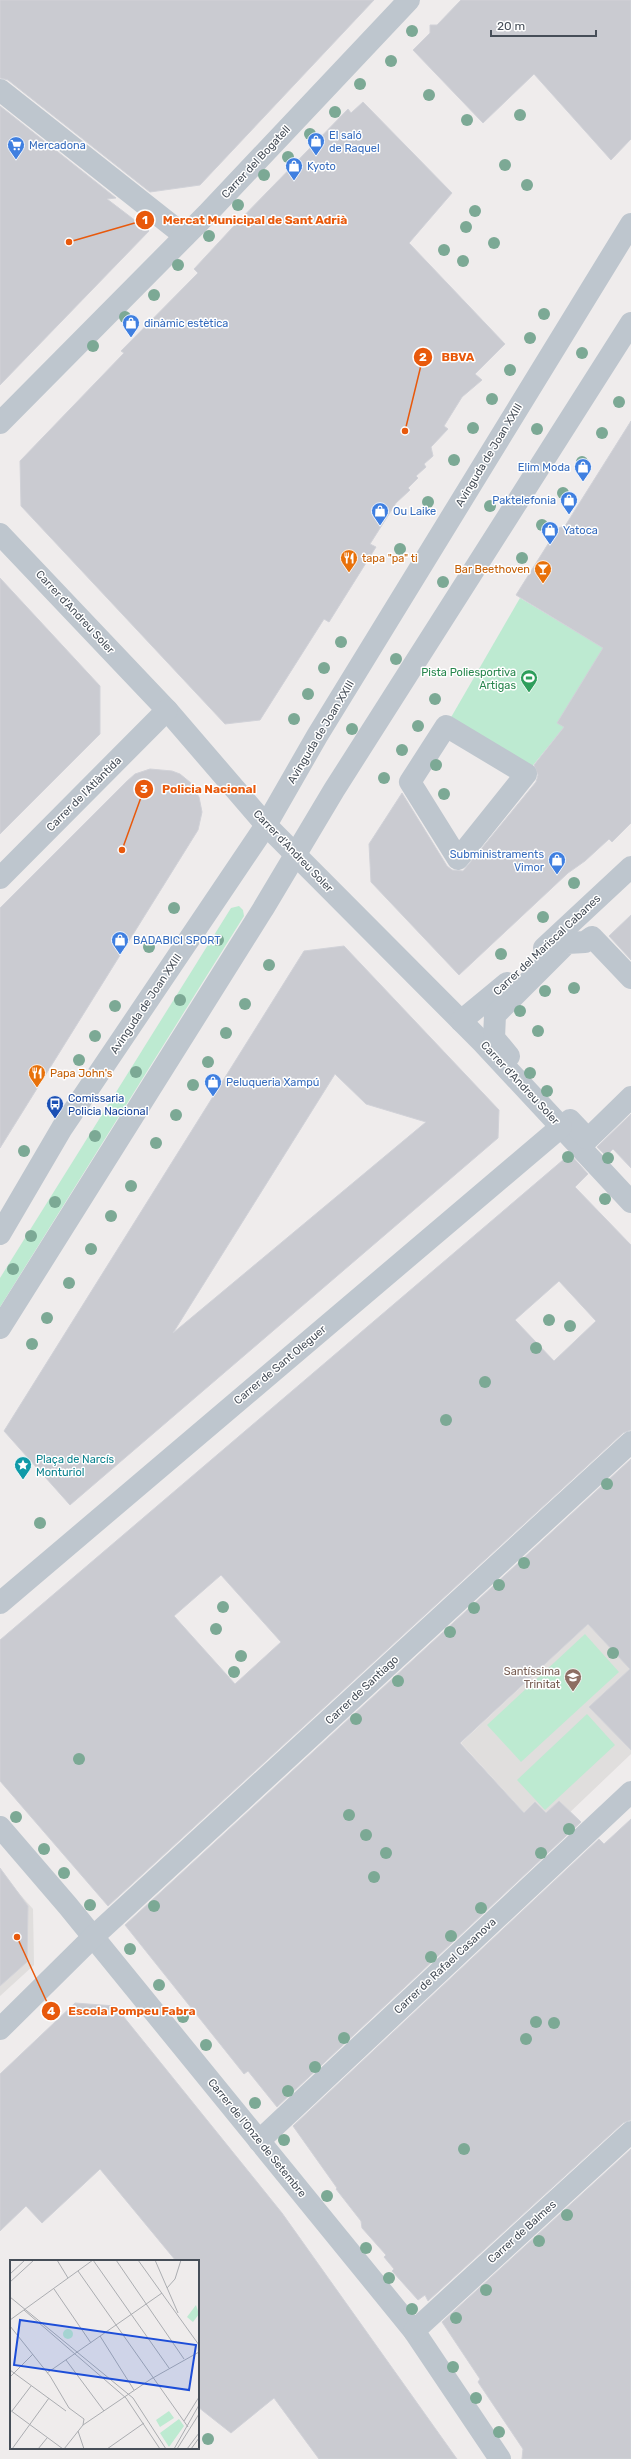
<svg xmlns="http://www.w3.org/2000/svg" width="631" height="2459" font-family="Rubik,sans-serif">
<rect width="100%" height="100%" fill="#efecec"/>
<g fill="#e0dedd">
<path d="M 588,1624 L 604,1641 L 620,1626 L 631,1638 L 631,1754 L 545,1836 L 461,1743 Z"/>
<path d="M 0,1872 L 33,1909 L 34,1965 L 0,1996 Z"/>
</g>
<g fill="#bdead1">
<path d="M 520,598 L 620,658 L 526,774 L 446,726 Z"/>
<path d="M 239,906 L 243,910 L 244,916 L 0,1307 L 0,1278 L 231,908 Z"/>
<path d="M 585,1634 L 619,1672 L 521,1762 L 487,1725 Z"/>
<path d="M 587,1714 L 615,1745 L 545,1810 L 517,1780 Z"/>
</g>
<g fill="#cacbd1" stroke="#d1d2d8" fill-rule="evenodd">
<path d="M 0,0 L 374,0 L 200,185 L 150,192 L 8,80 L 0,78 Z"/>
<path d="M 461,0 L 631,0 L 631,139 L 611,160 L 534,74 L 483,123 L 413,50 L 430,33 L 430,25 L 437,25 Z"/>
<path d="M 363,102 L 452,193 L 409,243 L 505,344 L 475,374 L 482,380 L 462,397 L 444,426 L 448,429 L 431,447 L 433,456 L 424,464 L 426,467 L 416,476 L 418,478 L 408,488 L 410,490 L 396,503 L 370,544 L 376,547 L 329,622 L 324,619 L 260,720 L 225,724 L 21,506 L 20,461 L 124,353 L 121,351 L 198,273 L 194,269 L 232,228 L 348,109 L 351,113 Z"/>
<path d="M 0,106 L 116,198 L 107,199 L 149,231 L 0,385 Z"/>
<path d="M 631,421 L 631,823 L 612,842 L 609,839 L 585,861 L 568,873 L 459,975 L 371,882 L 369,844 L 402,793 L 447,866 L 452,870 L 463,871 L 536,782 L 538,775 L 534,765 L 564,727 L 557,723 L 603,648 L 516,595 L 558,528 L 565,526 Z"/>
<path d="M 0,578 L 100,686 L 100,734 L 0,834 Z"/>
<path d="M 150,769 L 172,771 L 180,774 L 191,783 L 199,797 L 202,812 L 198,830 L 0,1148 L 0,908 L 126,782 L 135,774 Z"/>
<path d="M 631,915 L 631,960 L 609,936 Z"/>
<path d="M 344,946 L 499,1110 L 498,1138 L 70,1505 L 4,1431 L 304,951 ZM 335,1074 L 366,1104 L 426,1122 L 173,1333 Z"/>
<path d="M 631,1114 L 631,1168 L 613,1149 L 606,1156 L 597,1147 Z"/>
<path d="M 570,1154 L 588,1174 L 575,1187 L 631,1245 L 631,1430 L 623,1433 L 108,1906 L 0,1781 L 0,1640 ZM 559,1281 L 596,1321 L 554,1361 L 515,1320 ZM 221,1575 L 281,1642 L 235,1684 L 174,1616 Z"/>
<path d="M 631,1459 L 631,1750 L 589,1707 L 630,1669 L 588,1624 L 460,1743 L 524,1813 L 535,1802 L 546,1813 L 559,1801 L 581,1822 L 277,2107 L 248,2071 L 244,2074 L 125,1925 Z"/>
<path d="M 631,1819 L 631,2120 L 623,2123 L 428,2301 L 425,2295 L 418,2300 L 392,2271 L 394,2269 L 384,2257 L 386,2255 L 362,2228 L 361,2221 L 336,2189 L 337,2188 L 293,2126 L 599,1839 L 604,1844 Z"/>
<path d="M 0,1868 L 28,1906 L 27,1962 L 0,1986 Z"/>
<path d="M 75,2003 L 115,2006 L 282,2213 L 457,2459 L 319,2459 L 274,2398 L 231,2433 L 198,2407 L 198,2261 L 176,2261 L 100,2169 L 42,2223 L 26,2206 L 0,2231 L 0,2074 Z"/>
<path d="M 631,2149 L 631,2459 L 522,2459 L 523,2449 L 478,2382 L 480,2379 L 442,2322 Z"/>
</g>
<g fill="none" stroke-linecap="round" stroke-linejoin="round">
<g stroke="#bec6ce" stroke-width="22">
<path d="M 0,90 L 185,236"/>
<path d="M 0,423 L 207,214 L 409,0"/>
<path d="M 0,534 L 167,710 L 266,825 L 482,1042 L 631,1202"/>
<path d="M 446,726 L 526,774 L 458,859 L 410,782 Z"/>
<path d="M 0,878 L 167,710"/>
<path d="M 544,948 L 631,867"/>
<path d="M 461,1021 L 507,983"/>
<path d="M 509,1056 L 494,1038 L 495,1015 L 567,943 L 585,942 L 592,937 L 631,978"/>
<path d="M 570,1120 L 588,1139 L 631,1097"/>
<path d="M 0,1234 L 62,1128 L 266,825 L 317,736 L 631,224"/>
<path d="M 0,1328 L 263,909 L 334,790 L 631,323"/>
<path d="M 0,1603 L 561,1127"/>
<path d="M 0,1827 L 68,1906 L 414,2331 L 500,2459"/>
<path d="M 0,2029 L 93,1937 L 631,1442"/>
<path d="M 259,2141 L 631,1792"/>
<path d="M 414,2331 L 631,2132"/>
</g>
</g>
<g fill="#7ca995">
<circle cx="412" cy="31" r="6"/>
<circle cx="391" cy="61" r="6"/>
<circle cx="360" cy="84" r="6"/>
<circle cx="429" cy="95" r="6"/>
<circle cx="335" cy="112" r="6"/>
<circle cx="520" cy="115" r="6"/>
<circle cx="467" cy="120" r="6"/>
<circle cx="310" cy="134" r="6"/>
<circle cx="288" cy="157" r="6"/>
<circle cx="505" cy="165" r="6"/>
<circle cx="264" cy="175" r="6"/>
<circle cx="527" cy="185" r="6"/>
<circle cx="238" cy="205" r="6"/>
<circle cx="475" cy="211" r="6"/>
<circle cx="466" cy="227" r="6"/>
<circle cx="209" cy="236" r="6"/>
<circle cx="494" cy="243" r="6"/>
<circle cx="444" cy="250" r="6"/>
<circle cx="463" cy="261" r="6"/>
<circle cx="178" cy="265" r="6"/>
<circle cx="154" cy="295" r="6"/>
<circle cx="544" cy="314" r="6"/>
<circle cx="125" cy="317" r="6"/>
<circle cx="530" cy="338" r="6"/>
<circle cx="93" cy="346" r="6"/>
<circle cx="582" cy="353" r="6"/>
<circle cx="510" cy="370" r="6"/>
<circle cx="492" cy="399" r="6"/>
<circle cx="619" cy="402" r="6"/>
<circle cx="473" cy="428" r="6"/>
<circle cx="537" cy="429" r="6"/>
<circle cx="602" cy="433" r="6"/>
<circle cx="454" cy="460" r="6"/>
<circle cx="582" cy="462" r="6"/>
<circle cx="563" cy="493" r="6"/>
<circle cx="428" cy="502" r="6"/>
<circle cx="490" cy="506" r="6"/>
<circle cx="542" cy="525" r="6"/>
<circle cx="400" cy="549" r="6"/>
<circle cx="522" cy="558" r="6"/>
<circle cx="443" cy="582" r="6"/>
<circle cx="341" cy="642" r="6"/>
<circle cx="396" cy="659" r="6"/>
<circle cx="324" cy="668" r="6"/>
<circle cx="308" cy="694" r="6"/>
<circle cx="435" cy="699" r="6"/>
<circle cx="294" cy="719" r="6"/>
<circle cx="418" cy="726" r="6"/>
<circle cx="352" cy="729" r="6"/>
<circle cx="402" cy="750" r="6"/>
<circle cx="436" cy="765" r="6"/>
<circle cx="384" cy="778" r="6"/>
<circle cx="444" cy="794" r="6"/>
<circle cx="574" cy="883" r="6"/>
<circle cx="174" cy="908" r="6"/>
<circle cx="543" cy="917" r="6"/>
<circle cx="218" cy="940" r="6"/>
<circle cx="149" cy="947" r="6"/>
<circle cx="501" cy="954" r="6"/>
<circle cx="269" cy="965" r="6"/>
<circle cx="574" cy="988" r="6"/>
<circle cx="545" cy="991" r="6"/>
<circle cx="180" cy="1000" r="6"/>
<circle cx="245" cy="1004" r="6"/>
<circle cx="115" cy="1006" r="6"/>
<circle cx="520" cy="1011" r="6"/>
<circle cx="538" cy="1031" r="6"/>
<circle cx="226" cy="1033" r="6"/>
<circle cx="95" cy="1036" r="6"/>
<circle cx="79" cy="1060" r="6"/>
<circle cx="208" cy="1062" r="6"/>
<circle cx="136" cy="1072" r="6"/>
<circle cx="530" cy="1073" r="6"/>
<circle cx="193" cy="1085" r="6"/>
<circle cx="547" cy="1091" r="6"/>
<circle cx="176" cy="1115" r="6"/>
<circle cx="95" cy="1136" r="6"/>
<circle cx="156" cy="1143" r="6"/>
<circle cx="24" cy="1151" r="6"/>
<circle cx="568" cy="1157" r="6"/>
<circle cx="608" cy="1158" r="6"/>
<circle cx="131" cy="1186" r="6"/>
<circle cx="605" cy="1199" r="6"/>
<circle cx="55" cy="1202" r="6"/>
<circle cx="111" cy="1216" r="6"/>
<circle cx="31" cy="1236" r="6"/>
<circle cx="91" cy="1249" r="6"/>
<circle cx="13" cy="1269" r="6"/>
<circle cx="69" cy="1283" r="6"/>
<circle cx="47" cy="1318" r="6"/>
<circle cx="549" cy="1320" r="6"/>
<circle cx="570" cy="1326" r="6"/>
<circle cx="32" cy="1344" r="6"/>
<circle cx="536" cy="1348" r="6"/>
<circle cx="485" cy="1382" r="6"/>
<circle cx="446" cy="1420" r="6"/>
<circle cx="607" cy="1484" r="6"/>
<circle cx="40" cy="1523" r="6"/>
<circle cx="524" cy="1563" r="6"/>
<circle cx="499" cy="1585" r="6"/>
<circle cx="223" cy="1607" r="6"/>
<circle cx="474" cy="1608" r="6"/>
<circle cx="216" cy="1629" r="6"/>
<circle cx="450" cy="1632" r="6"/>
<circle cx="613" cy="1653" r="6"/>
<circle cx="241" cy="1656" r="6"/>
<circle cx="234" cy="1672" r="6"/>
<circle cx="398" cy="1681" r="6"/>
<circle cx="356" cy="1719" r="6"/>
<circle cx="79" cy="1759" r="6"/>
<circle cx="349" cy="1815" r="6"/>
<circle cx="16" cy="1817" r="6"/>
<circle cx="569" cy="1829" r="6"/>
<circle cx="366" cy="1835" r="6"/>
<circle cx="44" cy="1849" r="6"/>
<circle cx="386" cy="1853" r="6"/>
<circle cx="541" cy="1853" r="6"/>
<circle cx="64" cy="1873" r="6"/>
<circle cx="374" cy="1877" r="6"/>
<circle cx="90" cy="1905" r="6"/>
<circle cx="154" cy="1906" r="6"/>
<circle cx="481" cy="1908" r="6"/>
<circle cx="451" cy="1936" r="6"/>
<circle cx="130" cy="1949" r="6"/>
<circle cx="431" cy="1957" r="6"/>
<circle cx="159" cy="1985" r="6"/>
<circle cx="183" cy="2017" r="6"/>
<circle cx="536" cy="2022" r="6"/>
<circle cx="554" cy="2023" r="6"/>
<circle cx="344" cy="2038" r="6"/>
<circle cx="526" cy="2039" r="6"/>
<circle cx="206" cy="2045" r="6"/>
<circle cx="315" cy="2067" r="6"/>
<circle cx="288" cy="2091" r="6"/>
<circle cx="255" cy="2103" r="6"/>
<circle cx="284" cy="2140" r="6"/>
<circle cx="464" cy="2149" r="6"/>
<circle cx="327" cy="2196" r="6"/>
<circle cx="567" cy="2215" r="6"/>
<circle cx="539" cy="2241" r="6"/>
<circle cx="366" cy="2248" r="6"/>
<circle cx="389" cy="2278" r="6"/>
<circle cx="486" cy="2290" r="6"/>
<circle cx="412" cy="2309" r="6"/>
<circle cx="456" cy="2318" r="6"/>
<circle cx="453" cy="2367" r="6"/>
<circle cx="476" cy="2398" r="6"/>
<circle cx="499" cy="2432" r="6"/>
<circle cx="208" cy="2439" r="6"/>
</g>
<defs>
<g id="shop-pin" transform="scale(0.9)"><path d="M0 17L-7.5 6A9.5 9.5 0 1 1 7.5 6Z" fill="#3f7fe0" stroke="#fff"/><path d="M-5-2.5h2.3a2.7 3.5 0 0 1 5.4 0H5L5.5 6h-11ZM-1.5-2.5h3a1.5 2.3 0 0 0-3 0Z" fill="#fff"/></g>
<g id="supermarket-pin" transform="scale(0.9)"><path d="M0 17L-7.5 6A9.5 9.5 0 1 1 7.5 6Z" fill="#3f7fe0" stroke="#fff"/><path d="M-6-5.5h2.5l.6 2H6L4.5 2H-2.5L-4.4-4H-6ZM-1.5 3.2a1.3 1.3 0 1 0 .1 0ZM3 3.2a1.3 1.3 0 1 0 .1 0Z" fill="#fff"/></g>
<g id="restaurant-pin" transform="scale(0.9)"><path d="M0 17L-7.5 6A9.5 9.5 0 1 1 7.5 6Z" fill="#e8710a" stroke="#fff"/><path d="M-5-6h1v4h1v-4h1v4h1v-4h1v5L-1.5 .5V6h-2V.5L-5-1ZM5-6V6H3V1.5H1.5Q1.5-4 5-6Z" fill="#fff"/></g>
<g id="bar-pin" transform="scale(0.9)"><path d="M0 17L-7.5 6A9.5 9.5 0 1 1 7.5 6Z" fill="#e8710a" stroke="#fff"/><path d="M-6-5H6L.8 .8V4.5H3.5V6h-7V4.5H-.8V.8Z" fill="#fff"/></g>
<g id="stadium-pin" transform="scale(0.9)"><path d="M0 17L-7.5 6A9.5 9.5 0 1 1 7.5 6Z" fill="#2e9e5b" stroke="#fff"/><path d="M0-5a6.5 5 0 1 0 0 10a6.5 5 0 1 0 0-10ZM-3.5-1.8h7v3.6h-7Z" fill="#fff"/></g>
<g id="bus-pin" transform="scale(0.9)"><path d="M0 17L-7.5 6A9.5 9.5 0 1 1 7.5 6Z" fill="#1a4fb4" stroke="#fff"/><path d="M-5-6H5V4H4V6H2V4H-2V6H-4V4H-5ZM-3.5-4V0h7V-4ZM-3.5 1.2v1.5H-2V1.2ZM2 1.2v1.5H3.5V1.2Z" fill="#fff"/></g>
<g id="sight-pin" transform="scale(0.9)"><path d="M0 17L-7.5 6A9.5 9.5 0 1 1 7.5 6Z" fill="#0f9aa8" stroke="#fff"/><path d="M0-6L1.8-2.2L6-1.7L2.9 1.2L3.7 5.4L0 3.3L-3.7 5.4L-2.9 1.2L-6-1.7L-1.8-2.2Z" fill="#fff"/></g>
<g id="school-pin" transform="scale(0.9)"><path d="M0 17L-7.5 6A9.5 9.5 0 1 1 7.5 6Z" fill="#8d6e63" stroke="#fff"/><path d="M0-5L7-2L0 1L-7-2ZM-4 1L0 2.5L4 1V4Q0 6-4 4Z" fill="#fff"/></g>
</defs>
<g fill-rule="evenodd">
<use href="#shop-pin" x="316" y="141"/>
<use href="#supermarket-pin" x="16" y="145"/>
<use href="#shop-pin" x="294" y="166"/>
<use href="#shop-pin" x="131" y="323"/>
<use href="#shop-pin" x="583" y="467"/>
<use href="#shop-pin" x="569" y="500"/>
<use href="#shop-pin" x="380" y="511"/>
<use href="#shop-pin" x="550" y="530"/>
<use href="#restaurant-pin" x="349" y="558"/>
<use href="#bar-pin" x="543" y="569"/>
<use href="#stadium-pin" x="529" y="678"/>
<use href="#shop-pin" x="557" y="860"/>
<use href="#shop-pin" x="120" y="940"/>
<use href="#restaurant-pin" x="37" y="1073"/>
<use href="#shop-pin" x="213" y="1082"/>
<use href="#bus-pin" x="55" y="1104"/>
<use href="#sight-pin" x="23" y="1465"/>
<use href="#school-pin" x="573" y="1677"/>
</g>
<g text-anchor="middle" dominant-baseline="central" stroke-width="3" stroke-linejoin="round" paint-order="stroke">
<g font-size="11" fill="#366cbe" stroke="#fff" text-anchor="start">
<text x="329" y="135">El saló<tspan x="329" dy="13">de Raquel</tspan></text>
<text x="29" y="145">Mercadona</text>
<text x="307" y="166">Kyoto</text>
<text x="144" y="323">dinàmic estètica</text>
<text x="570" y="467" text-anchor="end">Elim Moda</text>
<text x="556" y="500" text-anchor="end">Paktelefonia</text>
<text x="393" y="511">Ou Laike</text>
<text x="563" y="530">Yatoca</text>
<text x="544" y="854" text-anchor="end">Subministraments<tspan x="544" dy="13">Vimor</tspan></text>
<text x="133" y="940">BADABICI SPORT</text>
<text x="226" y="1082">Peluqueria Xampú</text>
</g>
<g font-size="11" fill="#464e58" stroke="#fff">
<text transform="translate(256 162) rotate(-47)">Carrer del Bogatell</text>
<text transform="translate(489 455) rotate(-59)">Avinguda de Joan XXIII</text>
<text transform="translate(75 612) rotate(47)">Carrer d'Andreu Soler</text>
<text transform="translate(321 732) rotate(-59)">Avinguda de Joan XXIII</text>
<text transform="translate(84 794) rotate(-45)">Carrer de l'Atlàntida</text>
<text transform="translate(293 851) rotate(46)">Carrer d'Andreu Soler</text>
<text transform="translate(547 945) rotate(-43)">Carrer del Mariscal Cabanes</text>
<text transform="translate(146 1004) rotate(-56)">Avinguda de Joan XXIII</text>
<text transform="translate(520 1083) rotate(47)">Carrer d'Andreu Soler</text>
<text transform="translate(280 1365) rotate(-40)">Carrer de Sant Oleguer</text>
<text transform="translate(362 1690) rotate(-43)">Carrer de Santiago</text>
<text transform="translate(445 1966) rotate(-43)">Carrer de Rafael Casanova</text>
<text transform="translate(257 2138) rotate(51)">Carrer de l'Onze de Setembre</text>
<text transform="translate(522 2232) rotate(-42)">Carrer de Balmes</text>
</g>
<g font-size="11" fill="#c56008" stroke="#fff" text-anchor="start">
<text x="362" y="558">tapa "pa" ti</text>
<text x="530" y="569" text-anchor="end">Bar Beethoven</text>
<text x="50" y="1073">Papa John's</text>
</g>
<g font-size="11" fill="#27864d" stroke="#fff" text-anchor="end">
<text x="516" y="672">Pista Poliesportiva<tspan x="516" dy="13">Artigas</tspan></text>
</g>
<g font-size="11" fill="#164399" stroke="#fff" text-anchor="start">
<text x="68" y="1098">Comissaria<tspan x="68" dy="13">Policia Nacional</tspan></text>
</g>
<g font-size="11" fill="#0d838f" stroke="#fff" text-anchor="start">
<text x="36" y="1459">Plaça de Narcís<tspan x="36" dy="13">Monturiol</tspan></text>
</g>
<g font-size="11" fill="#785e54" stroke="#fff" text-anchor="end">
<text x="560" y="1671">Santíssima<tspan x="560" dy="13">Trinitat</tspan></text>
</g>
</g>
<g transform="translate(10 2260)">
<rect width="189" height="189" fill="#efecec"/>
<path d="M 186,45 L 189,54 L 183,62 L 177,57 ZM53 74a5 5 0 1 1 10 0a5 5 0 1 1-10 0ZM 159,151 L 164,158 L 150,167 L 146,160 ZM 169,159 L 174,166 L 159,187 L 150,173 Z" fill="#bdead1"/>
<path fill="none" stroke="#abadb1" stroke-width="1" d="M 47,0 L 58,18M 83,0 L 159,108M 106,0 L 174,99M 128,0 L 189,85M 145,0 L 168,53M 68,11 L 178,167M 0,14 L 15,0M 0,22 L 24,0M 157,28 L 165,19 L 171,0M 44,29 L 81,83M 0,37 L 123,138 L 156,189M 14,50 L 116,138 L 150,189M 0,60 L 83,0M 0,66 L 40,116 L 59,148 L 74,159 L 73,165M 90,76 L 124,130M 56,100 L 94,151M 0,110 L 56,151M 37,113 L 152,33M 0,117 L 23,94M 0,150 L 53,189M 2,151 L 21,126M 174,161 L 189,137M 68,171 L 74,189M 2,189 L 39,138M 28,189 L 37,178M 54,189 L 73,165 L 141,119 L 189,92M 97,189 L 134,163M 164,189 L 189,145M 167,189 L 189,154M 177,189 L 189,173M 181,189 L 189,178"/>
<path fill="#1d4ed8" fill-opacity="0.15" stroke="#1d4ed8" stroke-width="2" d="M 10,60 L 186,85 L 179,130 L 4,105 Z"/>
<rect width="189" height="189" fill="none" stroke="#464e58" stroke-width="2"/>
</g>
<path fill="none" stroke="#e8590c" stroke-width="1.5" d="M69 242L145 220M405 431L423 357M122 850L144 789M17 1937L51 2011"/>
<g fill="#e8590c" stroke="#fff" stroke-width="1.5">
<circle cx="69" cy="242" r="4"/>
<circle cx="405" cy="431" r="4"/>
<circle cx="122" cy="850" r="4"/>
<circle cx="17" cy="1937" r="4"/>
<circle cx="145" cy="220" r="10"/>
<circle cx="423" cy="357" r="10"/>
<circle cx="144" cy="789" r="10"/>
<circle cx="51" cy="2011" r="10"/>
</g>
<g font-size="12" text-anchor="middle" font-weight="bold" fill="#fff">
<text x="145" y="224">1</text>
<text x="423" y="361">2</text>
<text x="144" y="793">3</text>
<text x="51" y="2015">4</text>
</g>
<g font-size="12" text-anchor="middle" font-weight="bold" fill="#e8590c" stroke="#fff" stroke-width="3" stroke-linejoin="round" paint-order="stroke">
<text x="255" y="224">Mercat Municipal de Sant Adrià</text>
<text x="458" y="361">BBVA</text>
<text x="209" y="793">Policia Nacional</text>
<text x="132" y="2015">Escola Pompeu Fabra</text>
</g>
<path d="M491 30v6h105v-6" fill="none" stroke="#464e58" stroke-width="2"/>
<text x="497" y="30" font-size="12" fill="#464e58" stroke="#ffffff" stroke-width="3" paint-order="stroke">20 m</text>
</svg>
